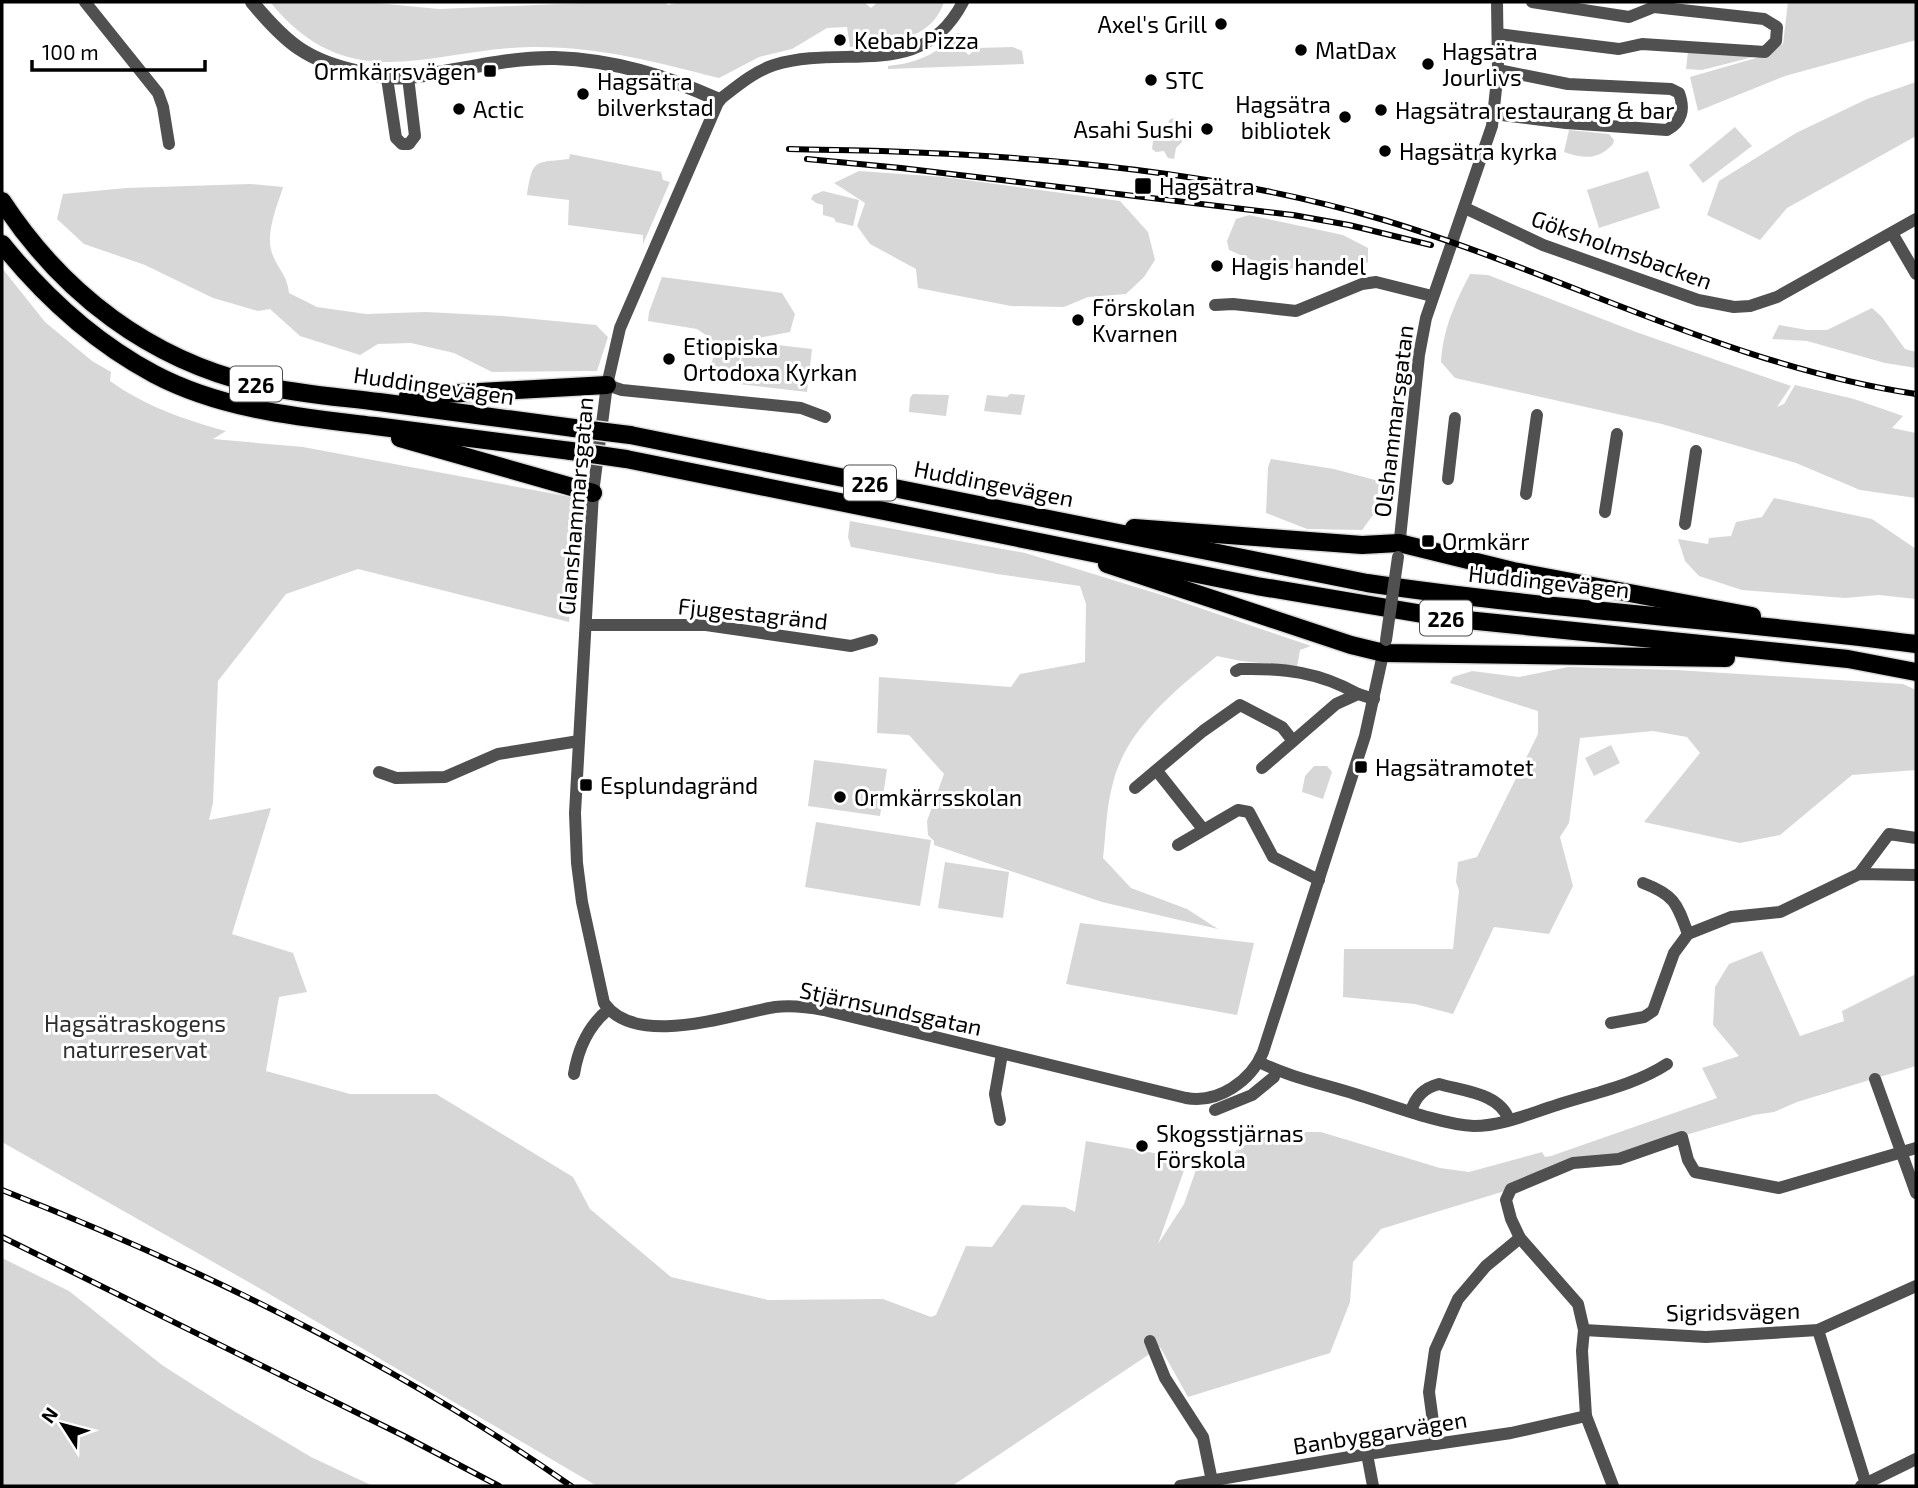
<svg xmlns="http://www.w3.org/2000/svg" width="1918" height="1488" font-family="'Exo 2',sans-serif">
<rect width="100%" height="100%" fill="#fff"/>
<g fill="#d7d7d7">
<path d="M 270,2 L 366,2 L 439,9 L 608,2 L 664,2 L 668,5 L 680,2 L 864,2 L 871,8 L 878,2 L 944,2 C 931,42 885,44 850,47 L 847,27 L 827,28 L 792,49 L 759,57 L 719,78 C 657,62 596,46 531,47 C 429,49 350,100 270,2 Z"/>
<path d="M 1788,2 L 1916,2 L 1916,40 L 1785,76 L 1698,111 L 1690,77 L 1763,56 L 1783,44 Z"/>
<path d="M 957,33 L 963,34 L 956,44 L 969,55 L 976,48 L 1013,47 L 1022,51 L 1024,64 L 888,69 L 888,66 C 918,63 937,54 957,33 Z"/>
<path d="M 1688,51 L 1753,57 L 1702,70 L 1686,69 Z"/>
<path d="M 1916,82 L 1916,136 L 1787,208 L 1760,240 L 1707,215 L 1719,181 L 1796,133 L 1867,99 Z"/>
<path d="M 1173,118 L 1177,121 L 1182,142 L 1176,148 L 1174,159 L 1168,158 L 1164,151 L 1156,152 L 1152,149 L 1154,135 L 1168,125 L 1169,120 Z"/>
<path d="M 1735,127 L 1752,146 L 1703,183 L 1689,165 Z"/>
<path d="M 1569,130 L 1609,134 L 1614,140 L 1613,144 C 1598,160 1584,159 1564,152 Z"/>
<path d="M 570,154 L 661,172 L 663,180 L 670,182 L 643,244 L 643,235 L 568,225 L 569,200 L 527,195 C 533,158 534,163 569,159 Z"/>
<path d="M 859,171 L 944,177 L 1120,201 L 1148,232 L 1155,260 L 1144,277 L 1126,294 L 1088,297 L 1064,307 L 1011,306 L 918,288 L 916,269 L 870,244 L 857,226 L 865,203 L 834,183 Z"/>
<path d="M 1648,171 L 1660,208 L 1599,228 L 1587,190 Z"/>
<path d="M 250,184 L 283,187 C 277,207 263,237 274,258 C 281,273 287,276 289,293 L 317,307 L 366,314 L 426,312 L 503,316 L 596,325 L 608,337 L 597,371 L 492,372 L 454,353 L 411,343 L 378,344 L 360,355 L 300,336 L 270,309 L 258,311 L 213,298 L 145,265 L 84,244 L 57,219 L 63,194 L 126,188 Z"/>
<path d="M 823,191 L 859,200 L 853,226 L 836,222 L 834,218 L 823,215 L 823,205 L 816,203 L 811,199 L 813,195 Z"/>
<path d="M 1249,215 L 1343,235 L 1368,248 L 1368,262 L 1344,272 L 1320,277 L 1298,269 L 1268,267 L 1229,250 L 1227,241 L 1236,219 Z"/>
<path d="M 2,268 L 45,322 L 92,361 L 111,372 L 110,381 C 145,406 185,420 226,431 L 213,439 L 303,447 L 582,499 L 569,622 L 358,569 L 286,594 L 218,681 L 213,803 L 209,820 L 271,808 L 232,934 L 293,953 L 307,992 L 279,997 L 266,1071 L 350,1094 L 436,1094 L 573,1177 L 590,1209 L 671,1277 L 768,1300 L 883,1299 L 931,1317 L 936,1315 L 966,1246 L 992,1247 L 1022,1205 L 1065,1207 L 1075,1212 L 1086,1141 L 1188,1159 L 1158,1244 L 1184,1204 L 1197,1167 L 1223,1166 L 1237,1150 L 1255,1139 L 1282,1132 L 1321,1132 L 1440,1168 L 1469,1172 L 1542,1152 L 1545,1157 L 1551,1156 L 1717,1098 L 1702,1068 L 1739,1056 L 1713,1025 L 1715,987 L 1729,964 L 1762,951 L 1800,1036 L 1844,1021 L 1842,1011 L 1916,974 L 1916,1066 L 1797,1102 L 1774,1112 L 1754,1115 L 1511,1186 L 1508,1190 L 1381,1229 L 1353,1262 L 1350,1302 L 1330,1353 L 1188,1397 L 1160,1347 L 952,1486 L 597,1486 L 259,1288 L 2,1142 Z"/>
<path d="M 1470,274 L 1488,275 L 1636,332 L 1791,386 L 1777,407 L 1784,404 L 1795,385 L 1854,399 L 1903,416 L 1892,428 L 1916,433 L 1916,498 L 1860,490 L 1796,463 L 1662,424 L 1455,378 L 1441,362 C 1443,329 1455,303 1470,274 Z"/>
<path d="M 662,277 L 782,293 L 795,314 L 790,332 L 743,341 L 812,349 L 807,392 L 739,384 L 743,343 L 738,368 L 726,379 L 710,370 L 715,350 L 712,339 L 697,329 L 648,321 L 649,312 Z"/>
<path d="M 1872,308 L 1882,317 L 1905,349 L 1916,352 L 1916,368 L 1885,363 L 1807,341 L 1772,339 L 1779,325 L 1807,330 L 1827,330 Z"/>
<path d="M 913,394 L 949,395 L 946,416 L 909,412 L 910,398 Z"/>
<path d="M 1010,394 L 1025,395 L 1021,415 L 984,411 L 987,395 L 1007,397 Z"/>
<path d="M 1271,459 L 1334,469 L 1379,481 L 1376,511 L 1362,530 L 1307,529 L 1266,513 L 1268,467 Z"/>
<path d="M 1774,498 L 1872,519 L 1916,549 L 1916,599 L 1879,595 L 1845,598 L 1742,590 L 1699,576 L 1685,561 L 1678,539 L 1708,544 L 1709,538 L 1731,536 L 1736,522 L 1762,517 Z"/>
<path d="M 850,521 L 1025,553 L 1165,596 L 1311,646 L 1300,650 L 1297,667 L 1241,661 L 1217,656 C 1176,690 1126,729 1113,783 C 1106,807 1106,834 1103,858 L 1131,888 L 1187,909 L 1218,929 L 1102,902 L 934,845 L 934,841 L 928,835 L 927,821 L 944,774 L 909,735 L 877,733 L 879,677 L 1011,687 L 1020,674 L 1085,662 L 1086,604 L 1080,586 L 997,574 L 851,547 L 848,537 Z"/>
<path d="M 1568,667 L 1676,670 L 1903,684 L 1916,690 L 1916,770 L 1852,775 L 1780,835 L 1740,843 L 1644,822 L 1700,753 L 1687,737 L 1653,731 L 1580,738 L 1569,823 L 1560,837 L 1573,886 L 1549,934 L 1494,927 L 1453,1014 L 1415,1004 L 1343,997 L 1344,949 L 1453,949 L 1459,890 L 1456,882 L 1458,862 L 1477,857 L 1538,734 L 1538,711 L 1450,683 L 1453,677 L 1472,671 L 1519,677 Z"/>
<path d="M 1611,745 L 1620,763 L 1594,776 L 1585,758 Z"/>
<path d="M 814,760 L 887,769 L 880,816 L 808,806 Z"/>
<path d="M 1314,766 L 1327,766 L 1332,772 L 1323,799 L 1302,792 L 1305,776 Z"/>
<path d="M 816,822 L 931,840 L 920,906 L 805,887 Z"/>
<path d="M 945,862 L 1009,872 L 1003,918 L 938,908 Z"/>
<path d="M 1080,923 L 1254,943 L 1237,1015 L 1066,984 Z"/>
<path d="M 2,1258 L 69,1291 L 162,1365 L 229,1408 L 311,1457 L 373,1486 L 2,1486 Z"/>
</g>
<g fill="none" stroke-linecap="round" stroke-linejoin="round">
<g stroke="#dbdbdb" stroke-width="21">
<g id="primary">
<path d="M 2,201 C 63,294 150,360 258,385 C 298,394 339,397 379,402 C 444,411 509,419 574,428"/>
<path d="M 2,244 C 44,296 94,342 154,374 C 222,410 300,417 375,426 C 440,434 505,442 571,451"/>
<path d="M 408,396 L 607,385"/>
<path d="M 630,435 L 1367,583 C 1549,610 1733,620 1916,644"/>
<path d="M 400,438 L 593,493"/>
<path d="M 626,459 L 1257,586 L 1447,618 L 1848,659 L 1916,672"/>
<path d="M 1134,528 L 1362,545 L 1399,543 L 1513,571 L 1752,616"/>
<path d="M 1107,564 L 1351,645 L 1384,653 L 1726,658"/>
</g>
</g>
<g stroke="#505050" stroke-width="12">
<path d="M 85,2 L 158,93 L 163,107 L 169,144"/>
<path d="M 963,2 C 921,83 845,43 774,65 C 753,72 736,87 719,100 L 620,328 L 607,385 L 593,493 L 575,813 L 577,863 L 582,902 L 604,1003 C 636,1049 732,1014 775,1007 C 792,1005 808,1007 824,1010 L 1186,1098 C 1218,1104 1251,1081 1263,1052 L 1365,736 L 1385,645"/>
<path d="M 1498,34 L 1619,49 L 1642,44 L 1765,52 L 1776,41 L 1777,27 L 1764,19 L 1654,7 L 1629,17 L 1532,2"/>
<path d="M 387,78 L 396,138 L 402,144 L 409,144 L 415,136 L 408,77"/>
<path d="M 1494,114 L 1566,123 L 1667,130 C 1682,122 1685,109 1679,93 L 1671,89 L 1568,84 L 1498,70"/>
<path d="M 1465,208 L 1543,245 L 1698,300 L 1734,307 L 1750,306 L 1777,297 L 1916,219"/>
<path d="M 1892,233 L 1916,274"/>
<path d="M 1215,305 L 1233,304 L 1296,311 L 1362,284 L 1376,282 L 1432,296"/>
<path d="M 607,385 L 622,390 L 801,408 L 825,417"/>
<path d="M 1448,479 L 1455,418"/>
<path d="M 1526,494 L 1537,415"/>
<path d="M 1605,512 L 1617,434"/>
<path d="M 1685,524 L 1696,451"/>
<path d="M 1399,548 L 1419,355 L 1426,318 L 1492,126 L 1498,70 L 1497,2"/>
<path d="M 586,625 L 706,625 L 851,646 L 872,640"/>
<path d="M 1236,671 L 1240,669 C 1284,668 1319,672 1358,694"/>
<path d="M 1262,768 L 1336,704 L 1358,694 L 1374,699"/>
<path d="M 1157,771 L 1203,829"/>
<path d="M 379,772 L 396,778 L 445,777 L 498,754 L 579,741"/>
<path d="M 1135,788 L 1203,731 L 1240,705 L 1282,727 L 1293,741"/>
<path d="M 1178,845 L 1238,810 L 1249,812 L 1273,857 L 1319,880"/>
<path d="M 1859,874 L 1889,834 L 1916,838"/>
<path d="M 1643,883 C 1675,895 1677,904 1688,934"/>
<path d="M 1611,1023 L 1644,1017 L 1653,1011 L 1674,953 L 1688,934 L 1731,917 L 1780,912 L 1859,874 L 1916,875"/>
<path d="M 1259,1062 C 1289,1077 1323,1084 1355,1094 C 1388,1104 1442,1125 1474,1126 C 1502,1126 1531,1113 1557,1105 C 1594,1093 1635,1085 1667,1064"/>
<path d="M 574,1074 C 578,1049 589,1025 609,1009"/>
<path d="M 1875,1079 L 1916,1193"/>
<path d="M 1215,1110 L 1252,1095 L 1274,1077"/>
<path d="M 1411,1111 C 1416,1096 1424,1088 1439,1084 C 1463,1091 1500,1093 1509,1120"/>
<path d="M 1000,1120 L 995,1094 L 1002,1054"/>
<path d="M 1584,1330 L 1706,1337 L 1818,1330 L 1916,1286"/>
<path d="M 1818,1330 L 1866,1484"/>
<path d="M 1150,1341 L 1165,1378 L 1203,1437 L 1213,1486"/>
<path d="M 1436,1444 L 1429,1392 L 1435,1350 L 1458,1299 L 1486,1266 L 1520,1238"/>
<path d="M 1367,1454 L 1373,1486"/>
<path d="M 1180,1486 L 1367,1454 L 1511,1433 L 1586,1416"/>
<path d="M 1613,1486 L 1586,1416 L 1582,1351 L 1584,1330 L 1578,1304 L 1520,1238 L 1511,1219 L 1506,1200 L 1511,1189 L 1573,1163 L 1619,1159 L 1682,1137 L 1688,1160 L 1695,1172 L 1779,1188 L 1916,1148"/>
<path d="M 1861,1486 L 1916,1459"/>
</g>
<path stroke="#505050" stroke-width="14" d="M 252,2 C 286,43 307,61 360,72 C 376,76 391,79 408,77 C 457,72 505,57 555,58 C 614,60 666,76 719,100"/>
<use href="#primary" stroke="#000" stroke-width="18"/>
<g stroke="#000" stroke-width="6">
<g id="rail">
<path d="M 789,149 C 820,150 851,150 882,151 C 1050,157 1222,172 1384,220 C 1563,274 1730,366 1916,394"/>
<path d="M 807,159 L 901,168 L 1293,215 L 1349,225 L 1431,245"/>
<path d="M 2,1190 C 201,1268 396,1363 571,1486"/>
<path d="M 2,1237 L 404,1436 L 499,1486"/>
</g>
</g>
<use href="#rail" stroke="#fff" stroke-width="3.5" stroke-dasharray="10" stroke-linecap="butt"/>
<g stroke="#dbdbdb" stroke-width="21" stroke-linecap="butt">
<g id="primary-bridge">
<path d="M 574,428 L 630,435"/>
<path d="M 571,451 L 626,459"/>
</g>
</g>
<path stroke="#505050" stroke-width="12" d="M 1386,640 L 1398,557"/>
<use href="#primary-bridge" stroke="#000" stroke-width="18"/>
</g>
<g fill="#000" stroke="#fff" stroke-width="2.5">
<circle cx="1221" cy="24" r="7"/>
<circle cx="840" cy="40" r="7"/>
<circle cx="1301" cy="50" r="7"/>
<circle cx="1428" cy="64" r="7"/>
<rect x="483" y="64" width="14" height="14" rx="3.5"/>
<circle cx="1151" cy="80" r="7"/>
<circle cx="583" cy="94" r="7"/>
<circle cx="459" cy="109" r="7"/>
<circle cx="1381" cy="110" r="7"/>
<circle cx="1345" cy="117" r="7"/>
<circle cx="1207" cy="129" r="7"/>
<circle cx="1385" cy="151" r="7"/>
<rect x="1134" y="177" width="18" height="18" rx="3.5"/>
<circle cx="1217" cy="266" r="7"/>
<circle cx="1078" cy="320" r="7"/>
<circle cx="669" cy="359" r="7"/>
<rect x="1421" y="534" width="14" height="14" rx="3.5"/>
<rect x="1354" y="760" width="14" height="14" rx="3.5"/>
<rect x="579" y="778" width="14" height="14" rx="3.5"/>
<circle cx="840" cy="797" r="7"/>
<circle cx="1142" cy="1146" r="7"/>
</g>
<g text-anchor="middle" dominant-baseline="central" stroke-width="6" stroke-linejoin="round" paint-order="stroke">
<g fill="#fff" stroke="#4c4c4c" stroke-width="2">
<rect x="230" y="366.5" width="52" height="35" rx="5"/>
<rect x="844" y="465.5" width="52" height="35" rx="5"/>
<rect x="1420" y="600.5" width="52" height="35" rx="5"/>
</g>
<g font-size="21" font-weight="bold" fill="#000">
<text x="256" y="384">226</text>
<text x="870" y="483">226</text>
<text x="1446" y="618">226</text>
</g>
<g font-size="23" fill="#000" stroke="#fff" text-anchor="start">
<text x="1207" y="24" text-anchor="end">Axel's Grill</text>
<text x="854" y="40">Kebab Pizza</text>
<text x="1315" y="50">MatDax</text>
<text x="1442" y="51">Hagsätra<tspan x="1442" dy="26">Jourlivs</tspan></text>
<text x="476" y="71" text-anchor="end">Ormkärrsvägen</text>
<text x="1165" y="80">STC</text>
<text x="597" y="81">Hagsätra<tspan x="597" dy="26">bilverkstad</tspan></text>
<text x="1331" y="104" text-anchor="end">Hagsätra<tspan x="1331" dy="26">bibliotek</tspan></text>
<text x="473" y="109">Actic</text>
<text x="1395" y="110">Hagsätra restaurang &amp; bar</text>
<text x="1193" y="129" text-anchor="end">Asahi Sushi</text>
<text x="1399" y="151">Hagsätra kyrka</text>
<text x="1159" y="186">Hagsätra</text>
<text x="1231" y="266">Hagis handel</text>
<text x="1092" y="307">Förskolan<tspan x="1092" dy="26">Kvarnen</tspan></text>
<text x="683" y="346">Etiopiska<tspan x="683" dy="26">Ortodoxa Kyrkan</tspan></text>
<text x="1442" y="541">Ormkärr</text>
<text x="1375" y="767">Hagsätramotet</text>
<text x="600" y="785">Esplundagränd</text>
<text x="854" y="797">Ormkärrsskolan</text>
<text x="1156" y="1133">Skogsstjärnas<tspan x="1156" dy="26">Förskola</tspan></text>
</g>
<g font-size="23" fill="#000" stroke="#fff">
<text transform="translate(1622 249) rotate(20)">Göksholmsbacken</text>
<text transform="translate(434 385) rotate(8)">Huddingevägen</text>
<text transform="translate(1393 421) rotate(-83)">Olshammarsgatan</text>
<text transform="translate(994 483) rotate(11)">Huddingevägen</text>
<text transform="translate(575 506) rotate(-85)">Glanshammarsgatan</text>
<text transform="translate(1549 581) rotate(6)">Huddingevägen</text>
<text transform="translate(753 613) rotate(6)">Fjugestagränd</text>
<text transform="translate(891 1008) rotate(12)">Stjärnsundsgatan</text>
<text transform="translate(1733 1311) rotate(-1)">Sigridsvägen</text>
<text transform="translate(1380 1432) rotate(-9)">Banbyggarvägen</text>
</g>
<g font-size="23" fill="#2e2e2e" stroke="#fff">
<text x="135" y="1023">Hagsätraskogens<tspan x="135" dy="26">naturreservat</tspan></text>
</g>
</g>
<rect width="1918" height="1488" fill="none" stroke="#000000" stroke-width="7"/>
<g transform="translate(63 1425) rotate(306)" stroke="#ffffff" stroke-width="5" paint-order="stroke">
<path d="M0-5L12 26L0 18L-12 26Z" fill="#000000"/>
<text y="-10" font-size="19" font-weight="bold" text-anchor="middle" fill="#000000">N</text>
</g>
<path d="M32 60v10h173v-10" fill="none" stroke="#000000" stroke-width="3.5"/>
<text x="42" y="60" font-size="21" fill="#000000" stroke="#ffffff" stroke-width="5" paint-order="stroke">100 m</text>
</svg>
